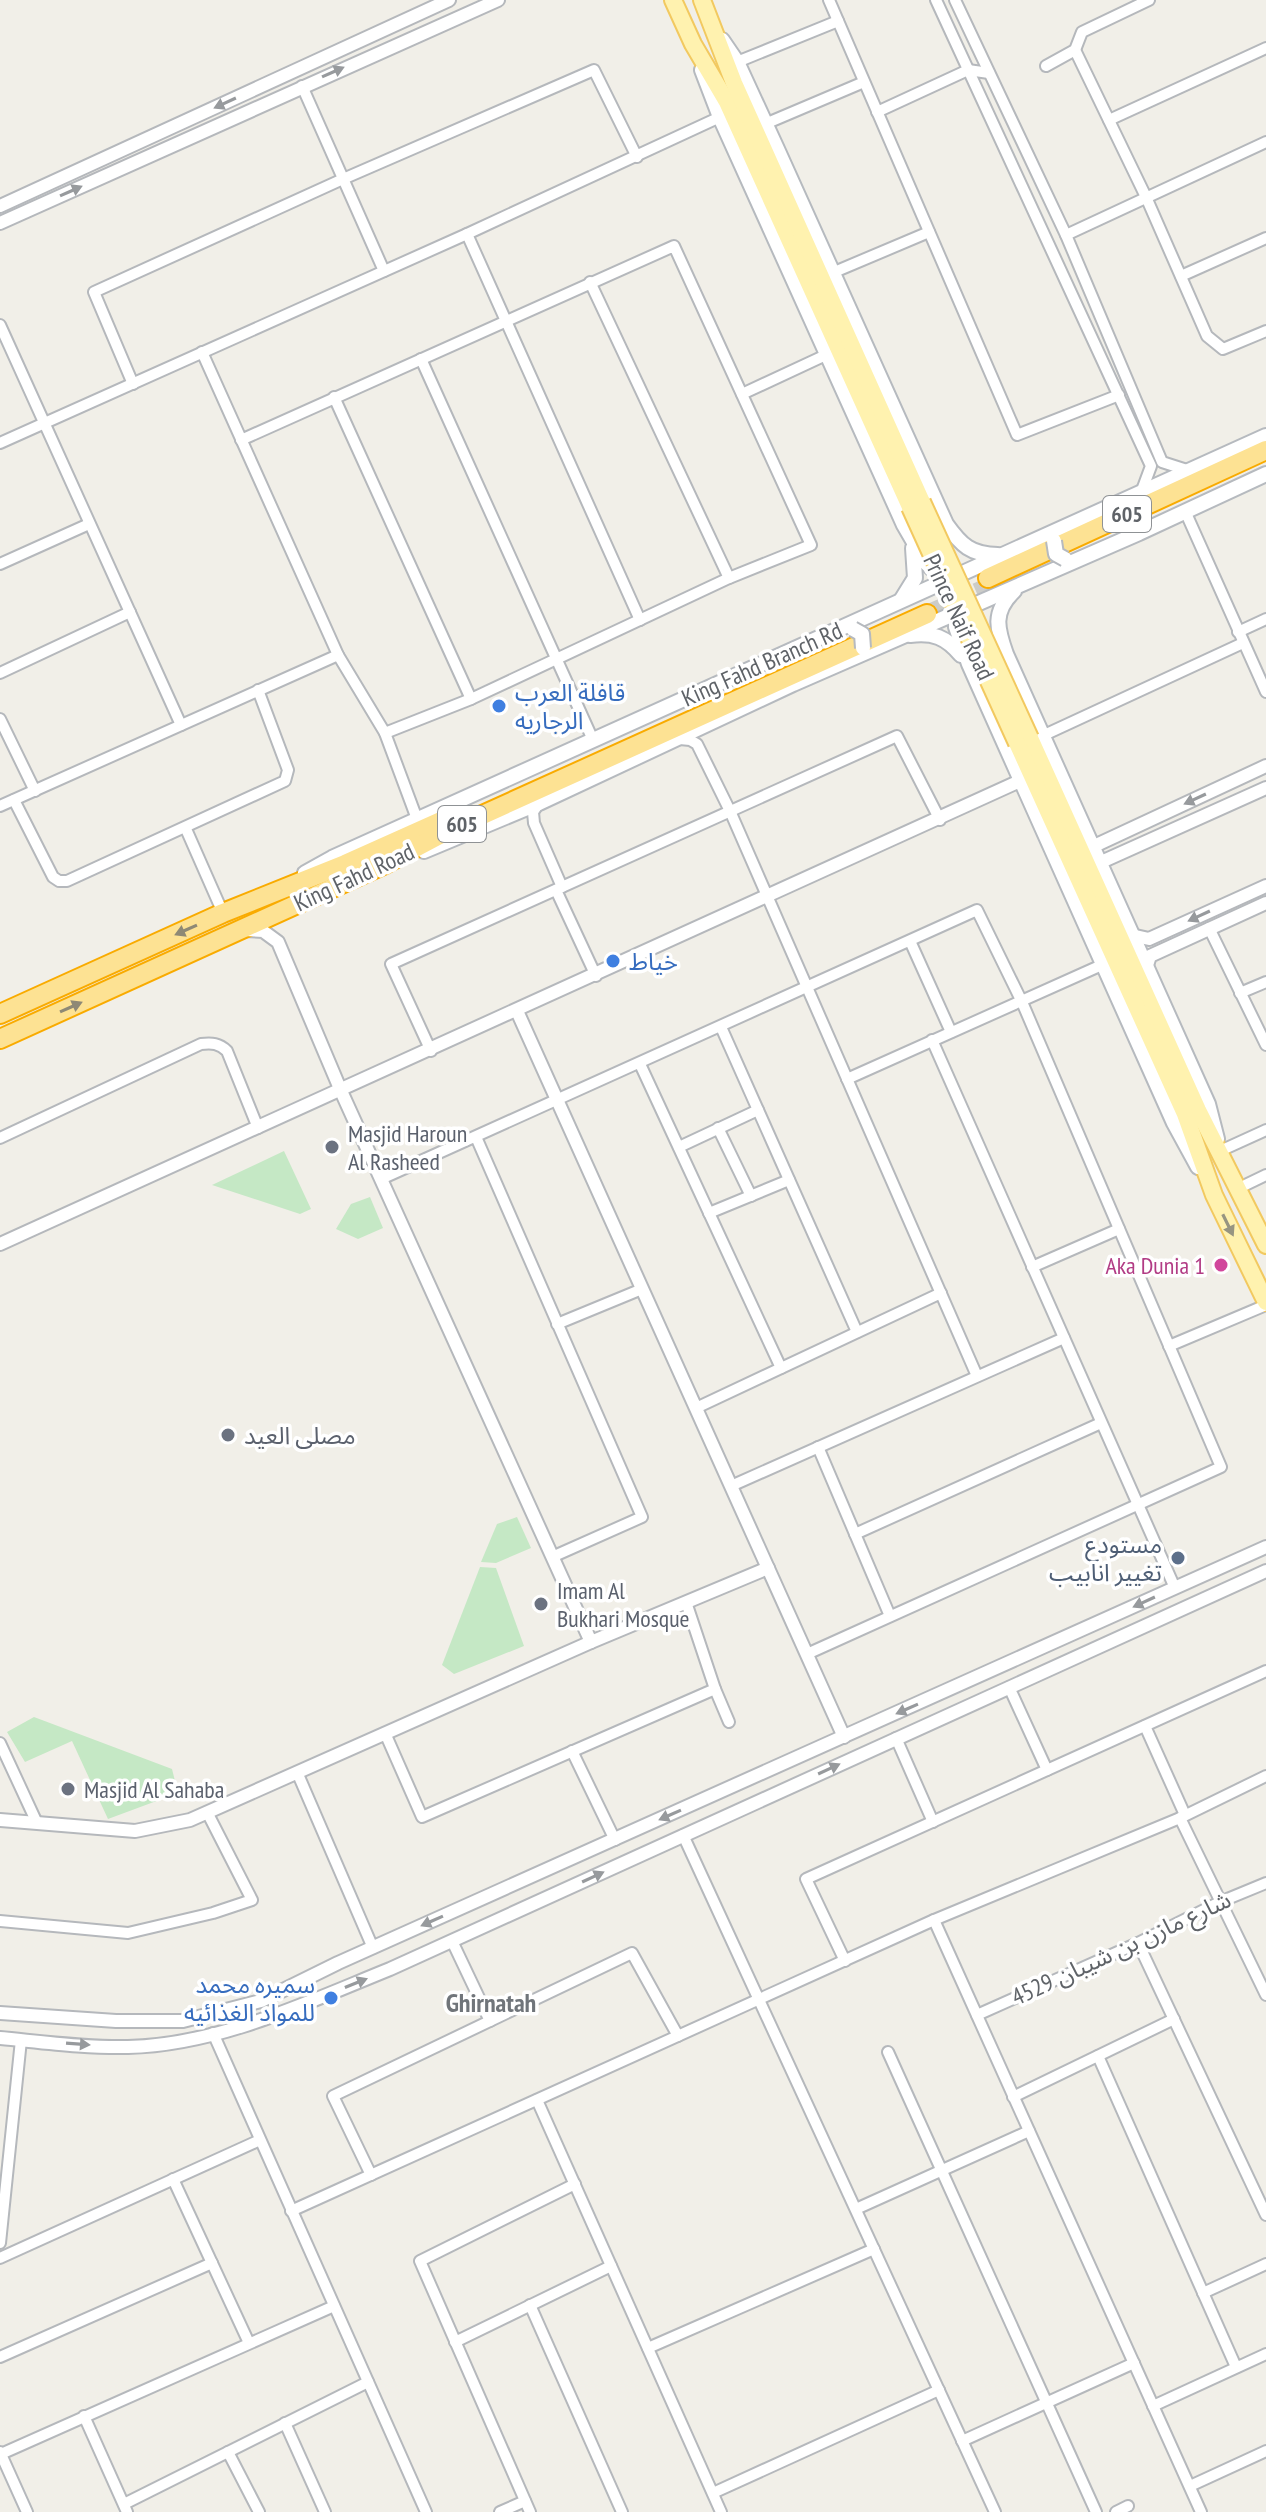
<svg xmlns="http://www.w3.org/2000/svg" width="1266" height="2512" font-family="'PT Sans Narrow','Noto Sans Arabic',sans-serif">
<rect width="100%" height="100%" fill="#f1efe8"/>
<g fill="#c5e8c5">
<path d="M 284,1151 L 311,1209 L 300,1214 L 212,1185 Z"/>
<path d="M 370,1197 L 383,1228 L 358,1239 L 336,1229 L 351,1204 Z"/>
<path d="M 517,1517 L 531,1548 L 496,1563 L 481,1562 L 497,1524 Z"/>
<path d="M 480,1567 L 496,1568 L 524,1646 L 454,1674 L 442,1665 Z"/>
<path d="M 34,1717 L 172,1769 L 178,1793 L 108,1819 L 72,1741 L 25,1762 L 7,1732 Z"/>
</g>
<g fill="none" stroke-linecap="round" stroke-linejoin="round">
<path stroke="#ccccc8" stroke-width="18" stroke-dasharray="18 9" stroke-linecap="butt" d="M 927,614 L 992,585"/>
<g stroke="#b5b8bc" stroke-width="14">
<g id="minor">
<path d="M 829,0 L 1017,435 L 1119,395"/>
<path d="M 936,0 L 1151,466 L 1141,493"/>
<path d="M 955,0 L 1066,235 L 1162,462 L 1190,471"/>
<path d="M 1075,50 L 1146,197 L 1207,336 L 1223,349 L 1266,331"/>
<path d="M 737,62 L 838,21"/>
<path d="M 1046,66 L 1075,50 L 1082,32 L 1149,0"/>
<path d="M 302,86 L 384,271"/>
<path d="M 877,112 L 968,70 L 989,73"/>
<path d="M 1109,120 L 1266,48"/>
<path d="M 765,124 L 864,82"/>
<path d="M 467,234 L 640,620"/>
<path d="M 1066,235 L 1266,142"/>
<path d="M 832,273 L 929,232"/>
<path d="M 1181,276 L 1266,238"/>
<path d="M 590,282 L 729,578"/>
<path d="M 0,325 L 181,725"/>
<path d="M 202,352 L 338,655 L 385,733 L 417,819"/>
<path d="M 421,359 L 593,740"/>
<path d="M 133,384 L 94,292 L 343,179 L 594,70 L 637,157"/>
<path d="M 742,394 L 828,354"/>
<path d="M 334,397 L 471,699"/>
<path d="M 241,440 L 674,246 L 811,545 L 729,578 L 471,699 L 385,733"/>
<path d="M 0,443 L 467,234 L 720,117"/>
<path d="M 1185,511 L 1266,692"/>
<path d="M 0,564 L 89,524"/>
<path d="M 1238,632 L 1266,619"/>
<path d="M 0,673 L 130,612"/>
<path d="M 0,719 L 35,791"/>
<path d="M 1042,736 L 1243,643"/>
<path d="M 680,739 L 690,740 L 697,744 L 730,811 L 977,1376"/>
<path d="M 14,800 L 53,877 L 59,881 L 67,881 L 285,781 L 288,770 L 258,690"/>
<path d="M 539,803 L 533,812 L 534,823 L 562,887"/>
<path d="M 0,806 L 338,655"/>
<path d="M 186,829 L 223,913"/>
<path d="M 556,890 L 596,976"/>
<path d="M 1209,928 L 1266,1045"/>
<path d="M 910,941 L 951,1032"/>
<path d="M 1240,993 L 1266,982"/>
<path d="M 721,1027 L 857,1332"/>
<path d="M 932,1040 L 1175,1588"/>
<path d="M 431,1051 L 391,964 L 897,736 L 940,820"/>
<path d="M 640,1064 L 781,1368"/>
<path d="M 847,1079 L 1104,964"/>
<path d="M 718,1128 L 751,1196"/>
<path d="M 476,1137 L 642,1517 L 552,1557"/>
<path d="M 0,1138 L 201,1044 C 212,1043 219,1043 227,1051 L 258,1128"/>
<path d="M 679,1147 L 758,1110"/>
<path d="M 1220,1151 L 1266,1130"/>
<path d="M 381,1179 L 977,910 L 1022,1002 L 1221,1467 L 807,1654"/>
<path d="M 1237,1189 L 1266,1175"/>
<path d="M 709,1213 L 789,1180"/>
<path d="M 1032,1267 L 1119,1229"/>
<path d="M 557,1324 L 642,1289"/>
<path d="M 1169,1346 L 1266,1305"/>
<path d="M 696,1408 L 941,1293"/>
<path d="M 818,1447 L 890,1616"/>
<path d="M 731,1486 L 1064,1338"/>
<path d="M 855,1534 L 1101,1423"/>
<path d="M 1009,1687 L 1047,1770"/>
<path d="M 715,1689 L 729,1722"/>
<path d="M 1145,1726 L 1185,1815"/>
<path d="M 385,1733 L 422,1817 L 715,1689 L 686,1602"/>
<path d="M 896,1738 L 933,1822"/>
<path d="M 0,1743 L 37,1823"/>
<path d="M 572,1751 L 615,1840"/>
<path d="M 297,1772 L 373,1948"/>
<path d="M 1180,1818 L 1266,1995"/>
<path d="M 683,1835 L 995,2512"/>
<path d="M 934,1920 L 1201,2512"/>
<path d="M 0,1921 L 128,1933 L 213,1913 L 252,1900 L 207,1812"/>
<path d="M 452,1941 L 490,2021"/>
<path d="M 1138,1943 L 1266,2215"/>
<path d="M 845,1961 L 806,1879 L 1266,1671"/>
<path d="M 977,2015 L 1138,1943 L 1220,1902 L 1266,1883"/>
<path d="M 213,2033 L 426,2512"/>
<path d="M 888,2052 L 1096,2512"/>
<path d="M 1098,2056 L 1236,2367"/>
<path d="M 1013,2097 L 1174,2019"/>
<path d="M 537,2100 L 721,2512"/>
<path d="M 371,2175 L 333,2096 L 632,1953 L 678,2036"/>
<path d="M 173,2179 L 249,2343"/>
<path d="M 856,2209 L 1029,2131"/>
<path d="M 291,2211 L 934,1920 L 1180,1818 L 1266,1776"/>
<path d="M 0,2243 L 21,2040"/>
<path d="M 0,2258 L 260,2140"/>
<path d="M 1203,2293 L 1266,2264"/>
<path d="M 530,2305 L 622,2512"/>
<path d="M 455,2342 L 611,2266"/>
<path d="M 648,2348 L 874,2249"/>
<path d="M 0,2357 L 212,2263"/>
<path d="M 1153,2406 L 1266,2354"/>
<path d="M 84,2416 L 127,2512"/>
<path d="M 285,2423 L 325,2512"/>
<path d="M 962,2441 L 1134,2363"/>
<path d="M 0,2452 L 27,2512"/>
<path d="M 228,2452 L 259,2512"/>
<path d="M 1,2454 L 334,2306"/>
<path d="M 1190,2486 L 1266,2451"/>
<path d="M 713,2493 L 939,2390"/>
<path d="M 124,2504 L 368,2382"/>
<path d="M 500,2512 L 525,2501"/>
<path d="M 530,2512 L 420,2261 L 575,2184"/>
<path d="M 1116,2512 L 1128,2506"/>
</g>
</g>
<g stroke="#b5b8bc" stroke-width="16">
<g id="tertiary">
<path d="M 0,206 L 449,0"/>
<path d="M 0,223 L 498,0"/>
<path d="M 1092,847 L 1266,766"/>
<path d="M 1099,863 L 1266,788"/>
<path d="M 245,930 L 263,931 L 278,942 L 341,1091 L 591,1642"/>
<path d="M 1131,935 L 1149,939 L 1266,886"/>
<path d="M 1146,968 L 1150,956 L 1266,903"/>
<path d="M 517,1011 L 844,1737"/>
<path d="M 0,1244 L 1022,780"/>
<path d="M 0,1820 L 135,1831 L 190,1820 L 591,1642 L 768,1568"/>
<path d="M 0,2013 L 116,2021 L 183,2021 L 261,2001 L 338,1963 L 1266,1547"/>
<path d="M 0,2038 C 42,2042 86,2048 128,2047 C 219,2045 308,2002 390,1969 L 1266,1571"/>
</g>
</g>
<g stroke="#b6babf" stroke-width="18">
<g id="secondary">
<path d="M 722,40 L 737,62 L 777,149 L 946,524 C 961,545 971,555 998,555"/>
<path d="M 702,70 L 720,117 L 904,525 L 926,563 L 941,577"/>
<path d="M 1014,591 C 992,612 997,629 1006,654 L 1208,1104 L 1217,1139"/>
<path d="M 902,599 L 915,578 L 913,548"/>
<path d="M 958,612 L 956,627 L 969,664 L 1174,1123 L 1198,1167"/>
<path d="M 910,635 C 933,632 946,637 961,655"/>
<path d="M 424,851 L 539,803 L 793,684 L 1139,533 L 1266,474"/>
<path d="M 305,873 L 332,858 L 1266,436"/>
</g>
</g>
<g stroke="#f2c960" stroke-width="20">
<g id="primary">
<path d="M 673,0 L 693,44 L 727,102 L 910,507"/>
<path d="M 702,0 L 734,83 L 922,502"/>
<path d="M 1030,738 L 1198,1110 L 1266,1245"/>
<path d="M 1017,743 L 1185,1114 L 1214,1195 L 1266,1302"/>
</g>
</g>
<g stroke="#f9ab00" stroke-width="22">
<g id="motorway">
<path d="M 988,578 L 1266,450"/>
<path d="M 0,1014 L 223,913 L 345,864 L 450,817"/>
<path d="M 0,1039 L 383,865 L 447,831 L 927,614"/>
</g>
</g>
<use href="#minor" stroke="#fff" stroke-width="10"/>
<use href="#tertiary" stroke="#fff" stroke-width="12"/>
<use href="#secondary" stroke="#fff" stroke-width="14"/>
<use href="#primary" stroke="#fff2af" stroke-width="16"/>
<use href="#motorway" stroke="#fde293" stroke-width="18"/>
<g stroke="#b6babf" stroke-width="18" stroke-linecap="butt">
<g id="secondary-bridge">
<path d="M 1054,541 L 1056,554 L 1065,559"/>
<path d="M 853,629 L 862,634 L 863,648"/>
</g>
</g>
<g stroke="#f2c960" stroke-width="20" stroke-linecap="butt">
<g id="primary-bridge">
<path d="M 922,502 L 1030,738"/>
<path d="M 910,507 L 1017,743"/>
</g>
</g>
<use href="#secondary-bridge" stroke="#fff" stroke-width="14"/>
<use href="#primary-bridge" stroke="#fff2af" stroke-width="16"/>
</g>
<defs><path id="oneway-solid" d="M-6-.8H1V-3.2L6.5 0L1 3.2V.8H-6Z" transform="scale(2)"/></defs>
<g fill="#979a9d">
<use href="#oneway-solid" transform="translate(333 72) rotate(-24)"/>
<use href="#oneway-solid" transform="translate(225 103) rotate(155)"/>
<use href="#oneway-solid" transform="translate(71 191) rotate(-24)"/>
<use href="#oneway-solid" transform="translate(1195 799) rotate(155)"/>
<use href="#oneway-solid" transform="translate(1199 916) rotate(155)"/>
<use href="#oneway-solid" transform="translate(1144 1602) rotate(155)"/>
<use href="#oneway-solid" transform="translate(907 1709) rotate(156)"/>
<use href="#oneway-solid" transform="translate(829 1769) rotate(-25)"/>
<use href="#oneway-solid" transform="translate(670 1815) rotate(156)"/>
<use href="#oneway-solid" transform="translate(593 1877) rotate(-25)"/>
<use href="#oneway-solid" transform="translate(432 1921) rotate(156)"/>
<use href="#oneway-solid" transform="translate(356 1983) rotate(-22)"/>
<use href="#oneway-solid" transform="translate(78 2044) rotate(4)"/>
</g>
<g fill="#8e8975">
<use href="#oneway-solid" transform="translate(186 930) rotate(156)"/>
<use href="#oneway-solid" transform="translate(71 1007) rotate(-24)"/>
</g>
<use fill="#979581" href="#oneway-solid" transform="translate(1228 1225) rotate(64)"/>
<g fill="#3f7fe0" stroke="#fff" stroke-width="3">
<circle cx="499" cy="706" r="8"/>
<circle cx="613" cy="961" r="8"/>
<circle cx="331" cy="1998" r="8"/>
</g>
<g fill="#6b7280" stroke="#fff" stroke-width="3">
<circle cx="332" cy="1147" r="8"/>
<circle cx="228" cy="1435" r="8"/>
<circle cx="541" cy="1604" r="8"/>
<circle cx="68" cy="1789" r="8"/>
</g>
<circle fill="#d1479c" stroke="#fff" stroke-width="3" cx="1221" cy="1265" r="8"/>
<circle fill="#5c6f8a" stroke="#fff" stroke-width="3" cx="1178" cy="1558" r="8"/>
<g text-anchor="middle" dominant-baseline="central" stroke-width="7" stroke-linejoin="round" paint-order="stroke">
<g fill="#fff" stroke="#8f9295" stroke-width="2">
<rect x="1103" y="496" width="48" height="36" rx="6"/>
<rect x="438" y="806" width="48" height="36" rx="6"/>
</g>
<g font-size="22" font-weight="bold" fill="#5f6368">
<text x="1127" y="514">605</text>
<text x="462" y="824">605</text>
</g>
<g font-size="24" fill="#5f6368" stroke="#fff">
<text transform="translate(959 617) rotate(65)">Prince Naif Road</text>
<text transform="translate(762 664) rotate(-24)">King Fahd Branch Rd</text>
<text transform="translate(354 877) rotate(-25)">King Fahd Road</text>
<text transform="translate(1121 1948) rotate(-25)">شارع مازن بن شيبان 4529</text>
</g>
<g font-size="24" fill="#366cbe" stroke="#fff" text-anchor="start">
<text x="515" y="692">قافلة العرب<tspan x="515" dy="28">الرجاريه</tspan></text>
<text x="629" y="961">خياط</text>
<text x="315" y="1984" text-anchor="end">سميره محمد<tspan x="315" dy="28">للمواد الغذائيه</tspan></text>
</g>
<g font-size="24" fill="#5b616d" stroke="#fff" text-anchor="start">
<text x="348" y="1133">Masjid Haroun<tspan x="348" dy="28">Al Rasheed</tspan></text>
<text x="244" y="1435">مصلى العيد</text>
<text x="557" y="1590">Imam Al<tspan x="557" dy="28">Bukhari Mosque</tspan></text>
<text x="84" y="1789">Masjid Al Sahaba</text>
</g>
<g font-size="24" fill="#b23c85" stroke="#fff" text-anchor="end">
<text x="1205" y="1265">Aka Dunia 1</text>
</g>
<g font-size="24" fill="#4e5e75" stroke="#fff" text-anchor="end">
<text x="1162" y="1544">مستودع<tspan x="1162" dy="28">تغيير انابيب</tspan></text>
</g>
<g font-size="26" font-weight="bold" fill="#70757a" stroke="#fff">
<text x="491" y="2002">Ghirnatah</text>
</g>
</g>
</svg>
